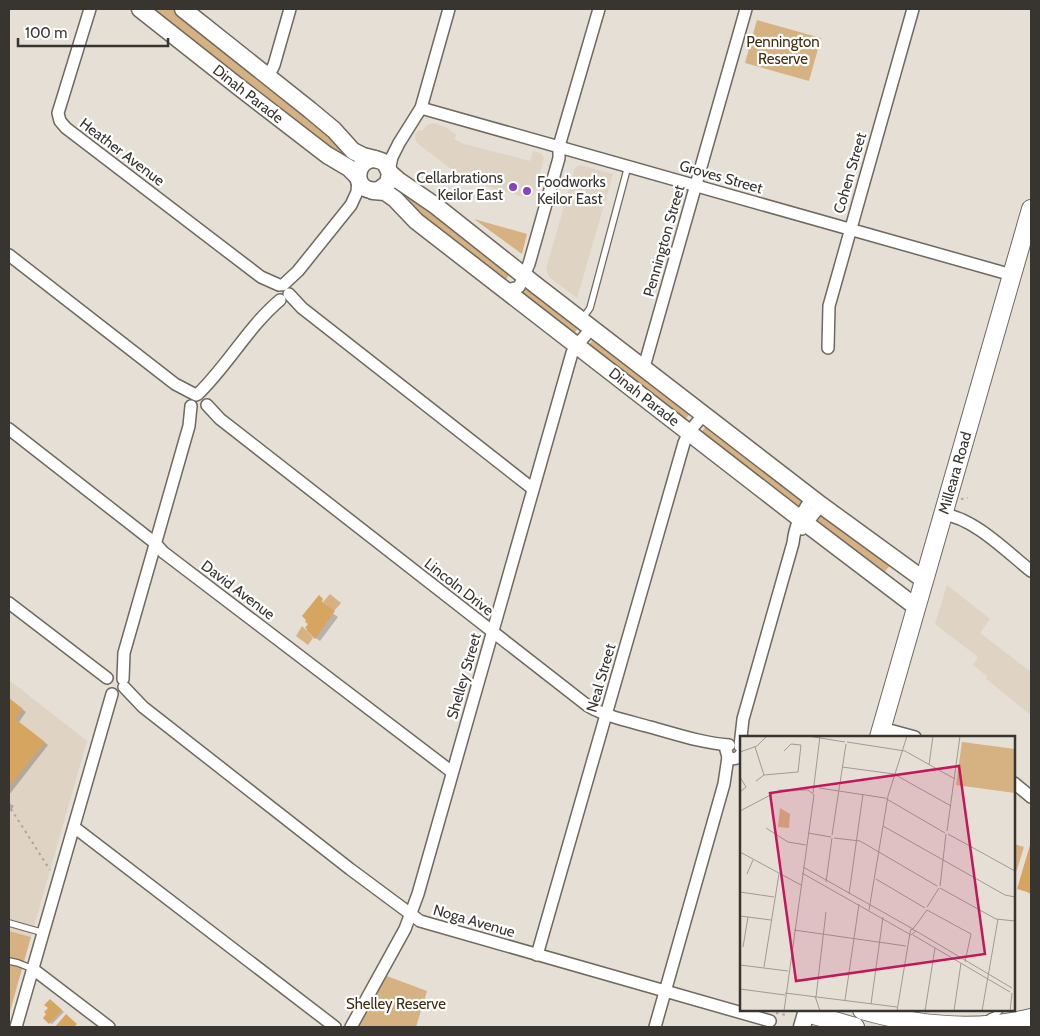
<svg xmlns="http://www.w3.org/2000/svg" width="1040" height="1036" font-family="Cabin,sans-serif">
<rect width="100%" height="100%" fill="#e6dfd5"/>
<g fill="#dfd3c3">
<path d="M 434,123 L 445,127 L 457,135 L 454,139 L 464,144 L 530,161 L 533,151 L 541,153 L 544,158 L 534,195 L 528,198 L 454,177 L 455,172 L 416,142 L 415,135 L 419,130 L 422,131 L 427,125 Z"/>
<path d="M 580,165 L 613,174 L 577,298 L 549,277 L 546,269 L 575,168 Z"/>
<path d="M 947,585 L 990,619 L 980,633 L 1031,672 L 1031,715 L 986,679 L 987,676 L 973,665 L 978,657 L 935,624 Z"/>
<path d="M 9,680 L 87,741 L 31,937 L 9,931 Z"/>
</g>
<g fill="#d6b181">
<path d="M 151,9 L 175,9 L 362,160 L 354,167 Z"/>
<path d="M 757,20 L 821,38 L 809,81 L 745,63 Z"/>
<path d="M 393,181 L 512,271 L 503,283 L 388,188 Z"/>
<path d="M 474,219 L 527,234 L 522,254 Z"/>
<path d="M 528,282 L 581,325 L 571,337 L 518,294 Z"/>
<path d="M 596,336 L 692,411 L 683,422 L 587,347 Z"/>
<path d="M 709,423 L 804,499 L 795,511 L 699,435 Z"/>
<path d="M 822,512 L 890,565 L 881,577 L 812,524 Z"/>
<path d="M 330,594 L 341,603 L 334,611 L 323,602 Z"/>
<path d="M 302,626 L 313,638 L 308,645 L 296,636 Z"/>
<path d="M 1014,844 L 1024,847 L 1014,879 Z"/>
<path d="M 9,931 L 31,937 L 9,1015 Z"/>
<path d="M 384,975 L 427,991 L 416,1027 L 358,1027 Z"/>
</g>
<g fill="#0003">
<path d="M 319,597 L 323,600 L 320,604 L 338,617 L 320,641 L 310,634 L 309,624 Z"/>
<path d="M 9,699 L 26,712 L 19,722 L 48,745 L 9,795 Z"/>
<path d="M 9,803 L 14,806 L 9,813 Z"/>
<path d="M 1031,846 L 1031,894 L 1019,888 Z"/>
<path d="M 53,1002 L 64,1012 L 52,1024 L 50,1023 Z"/>
</g>
<g fill="#d6a560">
<path d="M 319,595 L 323,599 L 321,601 L 335,611 L 315,639 L 306,630 L 307,629 L 305,628 L 308,624 L 305,622 L 306,620 L 302,616 Z"/>
<path d="M 9,698 L 23,709 L 15,719 L 45,742 L 9,787 Z"/>
<path d="M 1030,845 L 1031,845 L 1031,893 L 1017,889 Z"/>
<path d="M 50,999 L 62,1010 L 49,1024 L 43,1018 L 46,1014 L 44,1012 L 48,1008 L 44,1005 Z"/>
<path d="M 66,1014 L 77,1024 L 74,1027 L 55,1027 Z"/>
</g>
<g fill="none" stroke-linecap="round" stroke-linejoin="round">
<g stroke="#6f6960" stroke-width="8">
<g id="lane">
<path d="M 583,318 L 590,308 L 628,166"/>
<path d="M 9,923 L 44,933"/>
<path d="M 9,961 L 18,963 L 33,969"/>
<path d="M 990,1017 L 995,1015 L 1000,1010"/>
</g>
</g>
<g stroke="#6f6960" stroke-width="14">
<g id="street">
<path d="M 90,9 L 58,113 L 60,121 L 66,128 L 261,277 L 279,285"/>
<path d="M 266,75 L 272,69 L 274,65 L 290,9"/>
<path d="M 421,108 L 1012,275"/>
<path d="M 389,171 L 392,157 L 399,143 L 421,108 L 449,9"/>
<path d="M 9,255 L 175,384 L 196,395"/>
<path d="M 283,285 L 298,271 L 351,205 L 357,192 L 358,178"/>
<path d="M 507,290 L 519,287 L 529,264 L 559,158 L 559,146 L 599,9"/>
<path d="M 289,294 L 302,308 L 533,489"/>
<path d="M 828,348 L 829,306 L 913,9"/>
<path d="M 644,367 L 746,9"/>
<path d="M 198,394 C 228,365 248,327 280,300"/>
<path d="M 207,405 L 220,419 L 588,706 C 607,717 629,721 650,727 C 676,734 702,743 729,745"/>
<path d="M 9,429 L 155,543 L 163,552 L 452,772"/>
<path d="M 943,514 C 974,518 1007,552 1031,571"/>
<path d="M 802,529 L 821,505"/>
<path d="M 9,603 L 107,678"/>
<path d="M 123,679 L 124,653 L 189,426 L 191,406"/>
<path d="M 124,687 L 143,707 L 350,869 L 420,921 L 770,1021"/>
<path d="M 882,728 L 915,737"/>
<path d="M 740,746 L 743,719 L 793,543 C 795,525 801,513 812,498"/>
<path d="M 726,750 L 728,757 C 733,760 738,759 741,754"/>
<path d="M 1014,783 L 1031,797"/>
<path d="M 74,827 L 335,1027"/>
<path d="M 537,955 L 684,443 L 689,432 L 704,414"/>
<path d="M 33,969 L 109,1027"/>
<path d="M 16,1027 L 112,694"/>
<path d="M 351,1027 L 405,929 L 418,894 L 572,353 L 577,345 L 592,328"/>
<path d="M 655,1027 L 724,784 L 728,757"/>
</g>
</g>
<g stroke="#6f6960" stroke-width="19">
<g id="secondary">
<path d="M 140,9 L 235,84 L 327,155 L 349,168 L 358,177"/>
<path d="M 183,9 L 310,110 L 334,130 L 353,151 L 363,156 L 375,159"/>
<path d="M 390,173 L 388,183 L 379,190 C 346,195 356,146 385,163 L 390,173 L 398,180 L 436,206 L 537,286 L 821,505 L 924,580"/>
<path d="M 373,191 L 385,192 L 395,199 L 416,221 L 812,528 L 916,607"/>
<path d="M 802,1027 L 807,1010"/>
</g>
</g>
<g stroke="#6f6960" stroke-width="20">
<g id="primary">
<path d="M 879,737 L 1031,209"/>
<path d="M 811,1010 L 814,1015 L 855,1027"/>
<path d="M 862,1010 C 918,1026 974,1032 1031,1018"/>
</g>
</g>
<g stroke="#aba59d" stroke-width="2" stroke-dasharray="2.5 4" stroke-linecap="butt">
<path d="M 961,499 L 968,498"/>
<path d="M 11,809 L 50,870"/>
<path d="M 776,1013 L 786,1015"/>
</g>
<use href="#lane" stroke="#fff" stroke-width="5.5"/>
<use href="#street" stroke="#fff" stroke-width="11"/>
<use href="#secondary" stroke="#fff" stroke-width="16"/>
<use href="#primary" stroke="#fff" stroke-width="18"/>
</g>
<g fill="#8346bc" stroke="#fff" stroke-width="2">
<circle cx="513" cy="187" r="5"/>
<circle cx="527" cy="191" r="5"/>
</g>
<g text-anchor="middle" dominant-baseline="central" stroke-width="4.5" stroke-linejoin="round" paint-order="stroke">
<g font-size="15" fill="#422e0f" stroke="#fff">
<text x="783" y="42">Pennington<tspan x="783" dy="17">Reserve</tspan></text>
<text x="396" y="1004">Shelley Reserve</text>
</g>
<g font-size="15" fill="#383531" stroke="#fff">
<text transform="translate(248 94) rotate(38)">Dinah Parade</text>
<text transform="translate(122 152) rotate(37)">Heather Avenue</text>
<text transform="translate(850 173) rotate(-74)">Cohen Street</text>
<text transform="translate(721 177) rotate(16)">Groves Street</text>
<text transform="translate(664 241) rotate(-74)">Pennington Street</text>
<text transform="translate(644 397) rotate(38)">Dinah Parade</text>
<text transform="translate(955 473) rotate(-74)">Milleara Road</text>
<text transform="translate(459 587) rotate(38)">Lincoln Drive</text>
<text transform="translate(238 590) rotate(37)">David Avenue</text>
<text transform="translate(464 676) rotate(-74)">Shelley Street</text>
<text transform="translate(601 678) rotate(-74)">Neal Street</text>
<text transform="translate(474 921) rotate(16)">Noga Avenue</text>
</g>
<g font-size="15" fill="#383531" stroke="#fff" text-anchor="end">
<text x="503" y="178">Cellarbrations<tspan x="503" dy="17">Keilor East</tspan></text>
<text x="537" y="182" text-anchor="start">Foodworks<tspan x="537" dy="17">Keilor East</tspan></text>
</g>
</g>
<g transform="translate(740 736)">
<rect width="275" height="275" fill="#e6dfd5"/>
<path d="M 222,6 L 275,13 L 275,57 L 216,49 ZM 40,72 L 50,78 L 49,92 L 38,91 Z" fill="#d6b181"/>
<path fill="none" stroke="#a09b93" stroke-width="1" d="M 68,0 L 105,6M 107,6 L 165,15 L 215,43M 15,11 L 24,39M 0,16 L 17,10 L 27,0M 189,29 L 193,0M 102,31 L 154,38 L 211,70M 0,41 L 6,51 L 0,56M 16,45 L 24,39 L 58,36 L 61,9 L 51,8 L 44,15M 79,52 L 145,62 L 205,97M 73,57 L 80,0M 0,75 L 40,54 L 68,54 L 74,59 L 44,275M 143,90 L 265,159 L 275,161M 26,92 L 48,106 L 66,109M 207,95 L 220,0M 68,97 L 91,101M 208,98 L 275,135M 92,99 L 106,8M 94,102 L 120,105 L 197,150M 0,116 L 61,149M 63,131 L 173,193M 62,137 L 171,199 L 176,195 L 171,193 L 170,197M 7,138 L 13,124M 136,143 L 185,172M 86,146 L 92,102M 200,150 L 206,98M 200,152 L 256,183 L 275,185M 0,156 L 34,161M 109,158 L 123,58M 187,171 L 199,152M 129,174 L 148,60 L 167,0M 187,174 L 231,198 L 225,226M 0,180 L 31,184M 173,193 L 187,174M 54,194 L 166,210M 176,195 L 272,252M 173,199 L 270,256M 3,211 L 8,181M 0,229 L 48,235M 24,231 L 39,138M 0,253 L 45,259M 45,257 L 157,271M 75,260 L 80,275M 76,261 L 86,176M 105,264 L 119,168M 131,268 L 143,181M 157,275 L 170,197M 185,275 L 195,212M 214,275 L 221,227M 242,275 L 258,183M 270,275 L 272,257"/>
<path fill="#c2185b" fill-opacity="0.15" stroke="#c2185b" stroke-width="2.5" d="M 219,30 L 245,218 L 56,245 L 30,57 Z"/>
<rect width="275" height="275" fill="none" stroke="#383531" stroke-width="2.5"/>
</g>
<rect width="1040" height="1036" fill="none" stroke="#383531" stroke-width="20"/>
<path d="M18 38v8h150v-8" fill="none" stroke="#383531" stroke-width="2.5"/>
<text x="25" y="38" font-size="15" fill="#383531" stroke="#ffffff" stroke-width="4" paint-order="stroke">100 m</text>
</svg>
